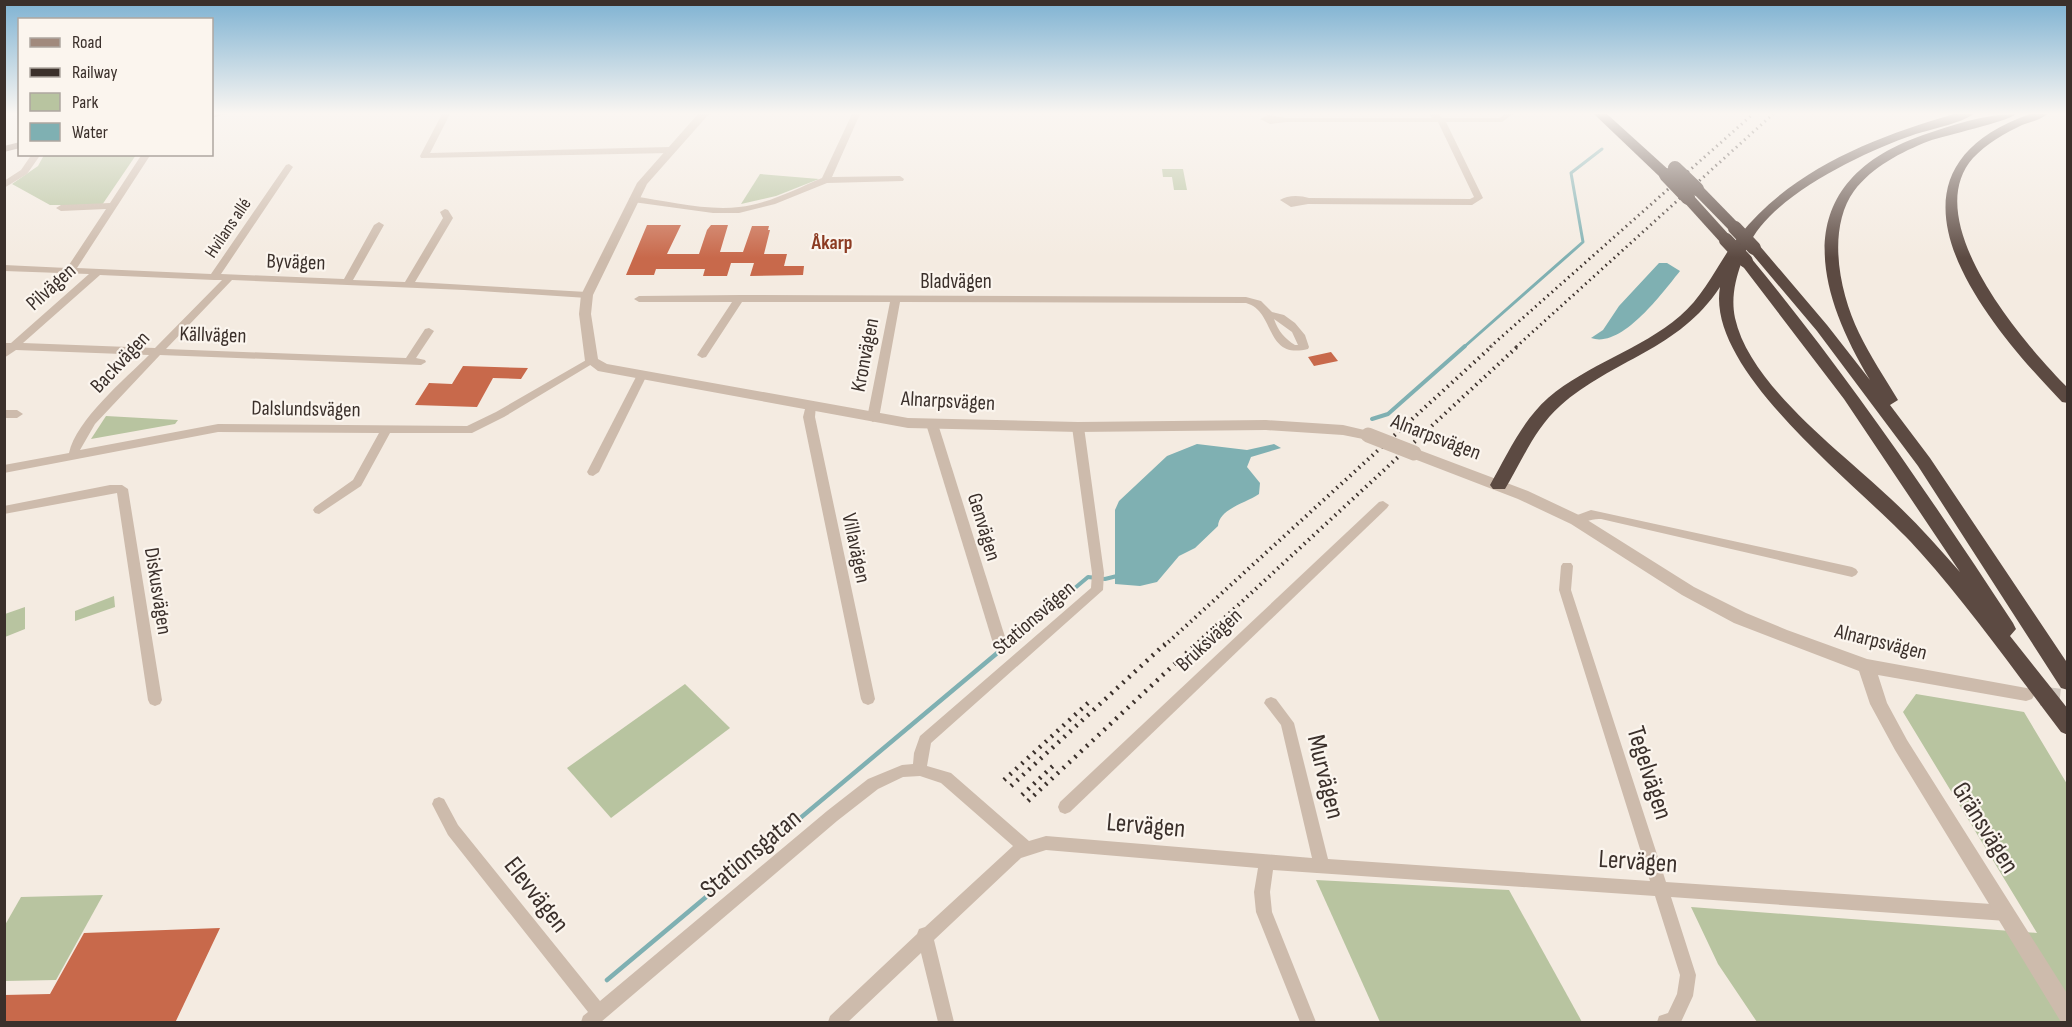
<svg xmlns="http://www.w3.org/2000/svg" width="2072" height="1027" font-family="'Sofia Sans Condensed',sans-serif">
<rect width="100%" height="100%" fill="#f4ebe1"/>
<g fill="#b8c4a0">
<path d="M 44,155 L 136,155 L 102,205 L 50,205 L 12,184 L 38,166 Z"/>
<path d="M 1162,169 L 1183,169 L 1187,190 L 1174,190 L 1172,177 L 1163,177 Z"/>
<path d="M 760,174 L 819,179 L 776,196 L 741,204 Z"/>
<path d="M 106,416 L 178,420 L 175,424 L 91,439 Z"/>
<path d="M 114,596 L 115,607 L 75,621 L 75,611 Z"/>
<path d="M 25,607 L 25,629 L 5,637 L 5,614 Z"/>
<path d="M 685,684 L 730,728 L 611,818 L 567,768 Z"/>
<path d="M 1916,694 L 2024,712 L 2067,784 L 2067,1022 L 1757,1022 L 1718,964 L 1691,907 L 2037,933 L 1903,712 Z"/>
<path d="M 1316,880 L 1509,890 L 1582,1022 L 1380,1022 Z"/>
<path d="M 103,895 L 56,980 L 5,981 L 5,925 L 21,897 Z"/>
</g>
<g fill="#7fb0b2">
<path d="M 1659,263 L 1667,263 L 1680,271 C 1663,292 1622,349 1591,338 L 1603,330 L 1619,306 Z"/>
<path d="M 1197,444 L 1247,450 L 1274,444 L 1281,448 L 1251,457 L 1247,467 L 1260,483 L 1259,494 C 1246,503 1219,509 1218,526 L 1195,548 L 1179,556 L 1157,582 L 1140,586 L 1115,584 L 1115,510 L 1119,501 L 1167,456 Z"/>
</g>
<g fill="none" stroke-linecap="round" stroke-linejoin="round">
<path stroke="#7fb0b2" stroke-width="3" d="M 1464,347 L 1583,242 L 1571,173 L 1602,149"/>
<g stroke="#7fb0b2" stroke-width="4">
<path d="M 1372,419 L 1388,414 L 1465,346"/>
<path d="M 1006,646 L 1088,577 L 1105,579 L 1117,576"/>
</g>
<path stroke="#7fb0b2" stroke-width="4.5" d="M 607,980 L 1008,644"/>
</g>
<g fill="#c8694b">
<path d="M 647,225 L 681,225 L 667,254 L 699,254 L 707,230 L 711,225 L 728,225 L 720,252 L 743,252 L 752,226 L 769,226 L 768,230 L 770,230 L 764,254 L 787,254 L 784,266 L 804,266 L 803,275 L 750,276 L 754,263 L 731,263 L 727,276 L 703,276 L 705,269 L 656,269 L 654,275 L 626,275 Z"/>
<path d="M 1331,352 L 1338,361 L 1314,366 L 1308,357 Z"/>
<path d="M 463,366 L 528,368 L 521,379 L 493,378 L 477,407 L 415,405 L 429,383 L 452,384 Z"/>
<path d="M 220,928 L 175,1023 L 4,1023 L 4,995 L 50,994 L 84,933 Z"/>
</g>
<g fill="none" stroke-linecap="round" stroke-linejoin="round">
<path stroke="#cfc6bd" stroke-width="19" stroke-dasharray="19 10" stroke-linecap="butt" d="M 2041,696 L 2068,699"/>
<g fill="#cdbbac" fill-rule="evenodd">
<path d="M 442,114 L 450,114 L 430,153 L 669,147 L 673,150 L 669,153 L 421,158 L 420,156 Z"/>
<path d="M 852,114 L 860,114 L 832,177 L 900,176 L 904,179 L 903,181 L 827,183 L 775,204 L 739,213 L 713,213 L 633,202 L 629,199 L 633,196 C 666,201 707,211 739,207 C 768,204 796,189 822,178 Z"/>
<path d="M 1429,114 L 1438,114 L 1442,118 L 1500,118 L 1504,114 L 1513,114 L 1502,122 L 1446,122 L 1483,198 L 1472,205 L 1308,204 L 1291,207 L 1280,200 C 1287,195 1300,195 1309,198 L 1470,199 L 1474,197 L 1438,122 L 1286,122 L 1270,124 L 1260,119 L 1268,115 L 1286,118 L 1432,118 Z"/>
<path d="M 32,154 L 41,154 L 27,174 L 4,188 L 4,181 L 21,170 Z"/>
<path d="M 142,154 L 151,154 L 77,268 L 211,274 L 286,165 L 289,164 L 293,167 L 221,274 L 344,279 L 374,225 L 379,222 L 384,225 L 353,280 L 405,282 L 443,218 L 440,212 L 445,209 L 448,210 L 453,218 L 415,282 L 587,292 L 592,295 L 587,298 L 464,290 L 232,280 L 166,349 L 406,358 L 425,329 L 429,328 L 434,331 L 416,358 L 425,360 L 426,362 L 421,365 L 160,355 L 95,424 L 80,450 L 218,424 L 467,426 L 496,412 L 588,359 L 592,358 L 597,361 L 504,417 L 472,433 L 390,433 L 361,486 L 319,514 L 315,513 L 313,510 L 315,507 L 353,480 L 379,433 L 218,432 L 4,473 L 4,465 L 69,453 C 76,420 125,379 149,355 L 16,350 L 4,358 L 4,343 L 11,343 L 89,274 L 4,271 L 4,265 L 67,268 L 106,209 L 61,211 L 56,208 L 61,205 L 110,203 ZM 100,275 L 214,280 L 222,280 L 155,348 L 23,343 Z"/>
<path d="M 740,295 L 1246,297 L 1261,301 L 1272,312 L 1284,315 L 1295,323 L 1305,335 L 1309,347 L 1308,349 C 1264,360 1276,311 1246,303 L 900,302 L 879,418 L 873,422 L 867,418 L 890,302 L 742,302 L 706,357 L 702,358 L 697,355 L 732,302 L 639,302 L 634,299 L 639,296 ZM 1274,319 L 1292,332 L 1298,345 L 1295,345 C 1285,339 1278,331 1274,319 Z"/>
<path d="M 642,372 L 647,375 L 599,472 L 593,476 L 589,475 L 587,472 L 637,375 Z"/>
<path d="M 811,401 L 816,405 L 815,417 L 875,699 L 873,703 L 868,705 L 863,703 L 861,699 L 803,417 L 806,405 Z"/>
<path d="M 4,410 L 17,410 L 23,414 L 17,418 L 4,418 Z"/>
<path d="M 932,420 L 938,424 L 1006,640 L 1004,644 L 999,645 L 994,644 L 992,640 L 926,424 Z"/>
<path d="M 1078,423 L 1084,427 L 1104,573 L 1103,590 L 931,743 L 927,766 L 951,773 L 1029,841 L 1046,836 L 1312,858 L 1281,725 L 1264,703 L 1266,699 L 1271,697 L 1276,699 L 1294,723 L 1328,859 L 1650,881 L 1559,590 L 1561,566 L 1563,563 L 1571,563 L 1573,566 L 1571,590 L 1666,882 L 2006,905 L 2012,908 L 2014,913 L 2012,918 L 2006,921 L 1671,897 L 1696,975 L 1693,996 L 1681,1022 L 1657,1022 L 1659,1016 L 1668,1013 L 1677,994 L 1680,975 L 1655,896 L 1273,870 L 1270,892 L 1272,912 L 1316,1022 L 1300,1022 L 1256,912 L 1254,892 L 1258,868 L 1046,850 L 1021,858 L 934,940 L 954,1022 L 938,1022 L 921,953 L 848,1022 L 828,1022 L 830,1016 L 917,934 L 919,929 L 925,927 L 1013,846 L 941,783 L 920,776 L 903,777 L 878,789 L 837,821 L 601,1022 L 581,1022 L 583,1016 L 588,1012 L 448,835 L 432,804 L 434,799 L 439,797 L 444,799 L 458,825 L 600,1001 L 827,811 L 868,779 L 902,765 L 913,764 L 914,753 L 920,736 L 1091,588 L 1092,573 L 1072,427 Z"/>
<path d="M 110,485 L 122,485 L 128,489 L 162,700 L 160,704 L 155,706 L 150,704 L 148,700 L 117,493 L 4,514 L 4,506 Z"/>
<path d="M 1383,501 L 1389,505 L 1387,508 L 1070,812 L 1065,814 L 1060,812 L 1058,807 L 1060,802 L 1379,502 Z"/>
<path d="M 1591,510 L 1852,567 L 1856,569 L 1858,572 L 1856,575 L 1852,577 L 1601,519 C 1589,518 1580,526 1572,523 L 1570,520 L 1572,517 Z"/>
</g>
<g fill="#cdbbac" fill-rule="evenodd">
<path d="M 698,114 L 709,114 L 647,184 L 593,295 L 591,314 L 598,359 L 607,364 L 908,418 L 1078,422 L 1266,420 L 1343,425 L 1373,432 L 1375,435 L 1368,440 L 1343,435 L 1266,430 L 1078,432 L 908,428 L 598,371 L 585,361 L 579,314 L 581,295 L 637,183 Z"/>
<path d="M 1414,448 L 1528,491 L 1581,516 L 1694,587 L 1746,613 L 1787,630 L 1867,659 L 2032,689 L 2035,694 L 2032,699 L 2026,701 L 1878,675 L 1887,703 L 1907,740 L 2068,995 L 2068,1022 L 2061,1022 L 1895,750 L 1870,704 L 1859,671 L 1734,623 L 1682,595 L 1571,524 L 1518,499 L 1409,457 L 1407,453 L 1409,449 Z"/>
</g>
<g fill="#a18a7d" fill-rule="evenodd">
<path d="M 212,114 L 225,114 L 212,118 Z"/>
<path d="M 20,142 L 20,148 L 4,152 L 4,146 Z"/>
</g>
<g fill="#5c4a42" fill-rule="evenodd">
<path d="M 1594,114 L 1607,114 L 1671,172 L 1671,178 L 1661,178 Z"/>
<path d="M 1954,114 L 1973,114 C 1963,123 1927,130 1913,135 C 1864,152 1768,197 1748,247 L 1759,245 L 1827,325 L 1870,380 C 1811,282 1792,181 1923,135 C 1953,125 1984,114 2016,114 C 2007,122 1946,135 1929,141 C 1901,152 1872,167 1854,191 C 1826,230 1840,294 1859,333 C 1870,356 1885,378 1898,400 L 1890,405 L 1930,458 L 2068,664 L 2068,690 L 2061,688 L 1918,466 L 1817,331 L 1747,248 L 1743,257 L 1751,258 C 1847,374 1931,498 2013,623 L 2016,629 L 2010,636 L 2068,709 L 2068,735 L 2061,732 C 2015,672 1971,609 1920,552 C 1866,490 1705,374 1720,287 C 1679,350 1613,359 1560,406 C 1535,428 1522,461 1505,489 L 1493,489 L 1490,485 C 1507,455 1522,421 1548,398 C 1588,364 1640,350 1680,316 C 1706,294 1718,262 1739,236 C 1792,169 1875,137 1954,114 ZM 1741,264 L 1844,399 L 1960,572 C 1938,547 1916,522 1891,499 C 1842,452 1750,386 1735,318 C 1731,299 1735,281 1741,264 Z"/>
<path d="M 2030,114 L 2047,114 C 2041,120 2030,122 2022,125 C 2005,133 1986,144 1973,158 C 1917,221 2025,345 2068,388 L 2068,403 L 2062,402 C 1985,322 1861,174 2030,114 Z"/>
<path d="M 1697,185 L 1702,186 L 1740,225 L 1740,231 L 1730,231 L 1692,192 L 1692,186 Z"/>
<path d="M 1688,194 L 1693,195 L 1731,237 L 1731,243 L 1721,243 L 1683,201 L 1683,195 Z"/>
</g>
<g stroke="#3b302b" stroke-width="3" stroke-dasharray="1.5 4" stroke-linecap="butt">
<path d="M 1490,347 L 1753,114"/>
<path d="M 1516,347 L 1773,114"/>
</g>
<g stroke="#3b302b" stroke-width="4" stroke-dasharray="1.5 4.5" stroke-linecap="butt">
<path d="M 1164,646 L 1492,346"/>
<path d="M 1194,646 L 1518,346"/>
</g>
<g stroke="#3b302b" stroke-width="4.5" stroke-dasharray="2 6" stroke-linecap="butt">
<path d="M 1004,780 L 1088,703"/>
<path d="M 1011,786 L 1165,644"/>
<path d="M 1022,795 L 1055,764"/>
<path d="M 1028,801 L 1196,644"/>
</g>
<path stroke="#cdbbac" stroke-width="15" d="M 1368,435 L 1414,453"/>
<g stroke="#5c4a42" stroke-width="14">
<path d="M 1675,168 L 1697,189"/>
<path d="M 1666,175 L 1688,198"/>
<path d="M 1735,228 L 1754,248"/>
<path d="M 1726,240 L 1746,261"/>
</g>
</g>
<linearGradient id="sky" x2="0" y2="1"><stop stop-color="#7eb2d2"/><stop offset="0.44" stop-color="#faf6f2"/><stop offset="1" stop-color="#faf6f2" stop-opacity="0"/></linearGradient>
<rect width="2072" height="258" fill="url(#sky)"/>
<g text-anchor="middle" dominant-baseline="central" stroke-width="4.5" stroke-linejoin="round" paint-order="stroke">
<g font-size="18" fill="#3b302b" stroke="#fbf5ee">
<text transform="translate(228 228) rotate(-56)">Hvilans allé</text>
</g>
<g font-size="20" font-weight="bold" fill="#8c3b22" stroke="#fbf5ee">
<text x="832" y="243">Åkarp</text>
</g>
<g font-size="21" fill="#3b302b" stroke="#fbf5ee">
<text transform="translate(296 262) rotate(2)">Byvägen</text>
<text x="956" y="281">Bladvägen</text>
<text transform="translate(51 287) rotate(-42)">Pilvägen</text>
<text transform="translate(213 335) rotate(2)">Källvägen</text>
<text transform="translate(865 355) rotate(-79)">Kronvägen</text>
<text transform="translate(120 362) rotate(-47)">Backvägen</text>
<text transform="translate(948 401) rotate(3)">Alnarpsvägen</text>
<text transform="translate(306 409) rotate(1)">Dalslundsvägen</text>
<text transform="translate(1436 437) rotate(21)">Alnarpsvägen</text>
<text transform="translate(984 527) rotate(73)">Genvägen</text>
<text transform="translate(856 548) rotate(78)">Villavägen</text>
<text transform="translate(158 591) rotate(81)">Diskusvägen</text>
<text transform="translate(1034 618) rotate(-41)">Stationsvägen</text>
<text transform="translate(1209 640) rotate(-43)">Bruksvägen</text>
<text transform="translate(1881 642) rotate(14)">Alnarpsvägen</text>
</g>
<g font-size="26" fill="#3b302b" stroke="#fbf5ee">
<text transform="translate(1649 773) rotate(72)">Tegelvägen</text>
<text transform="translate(1325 777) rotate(76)">Murvägen</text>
<text transform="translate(1146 826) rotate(5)">Lervägen</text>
<text transform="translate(1985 828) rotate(58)">Gränsvägen</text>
<text transform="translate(751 854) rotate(-40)">Stationsgatan</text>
<text transform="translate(1638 862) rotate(4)">Lervägen</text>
<text transform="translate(536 895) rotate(52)">Elevvägen</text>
</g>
</g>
<rect width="2072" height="1027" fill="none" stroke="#3b302b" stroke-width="12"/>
<rect x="18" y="18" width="195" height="138" fill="#fbf5ee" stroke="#aea6a0" stroke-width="1.5"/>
<rect x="30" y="38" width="30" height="9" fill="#a18a7d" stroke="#aea6a0" stroke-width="1.5"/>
<text x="72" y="48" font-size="18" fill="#3b302b">Road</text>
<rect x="30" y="68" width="30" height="9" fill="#3b302b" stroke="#aea6a0" stroke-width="1.5"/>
<text x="72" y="78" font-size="18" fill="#3b302b">Railway</text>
<rect x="30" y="93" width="30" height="18" fill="#b8c4a0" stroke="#aea6a0" stroke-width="1.5"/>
<text x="72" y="108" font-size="18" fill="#3b302b">Park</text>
<rect x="30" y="123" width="30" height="18" fill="#7fb0b2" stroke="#aea6a0" stroke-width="1.5"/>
<text x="72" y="138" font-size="18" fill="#3b302b">Water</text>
</svg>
